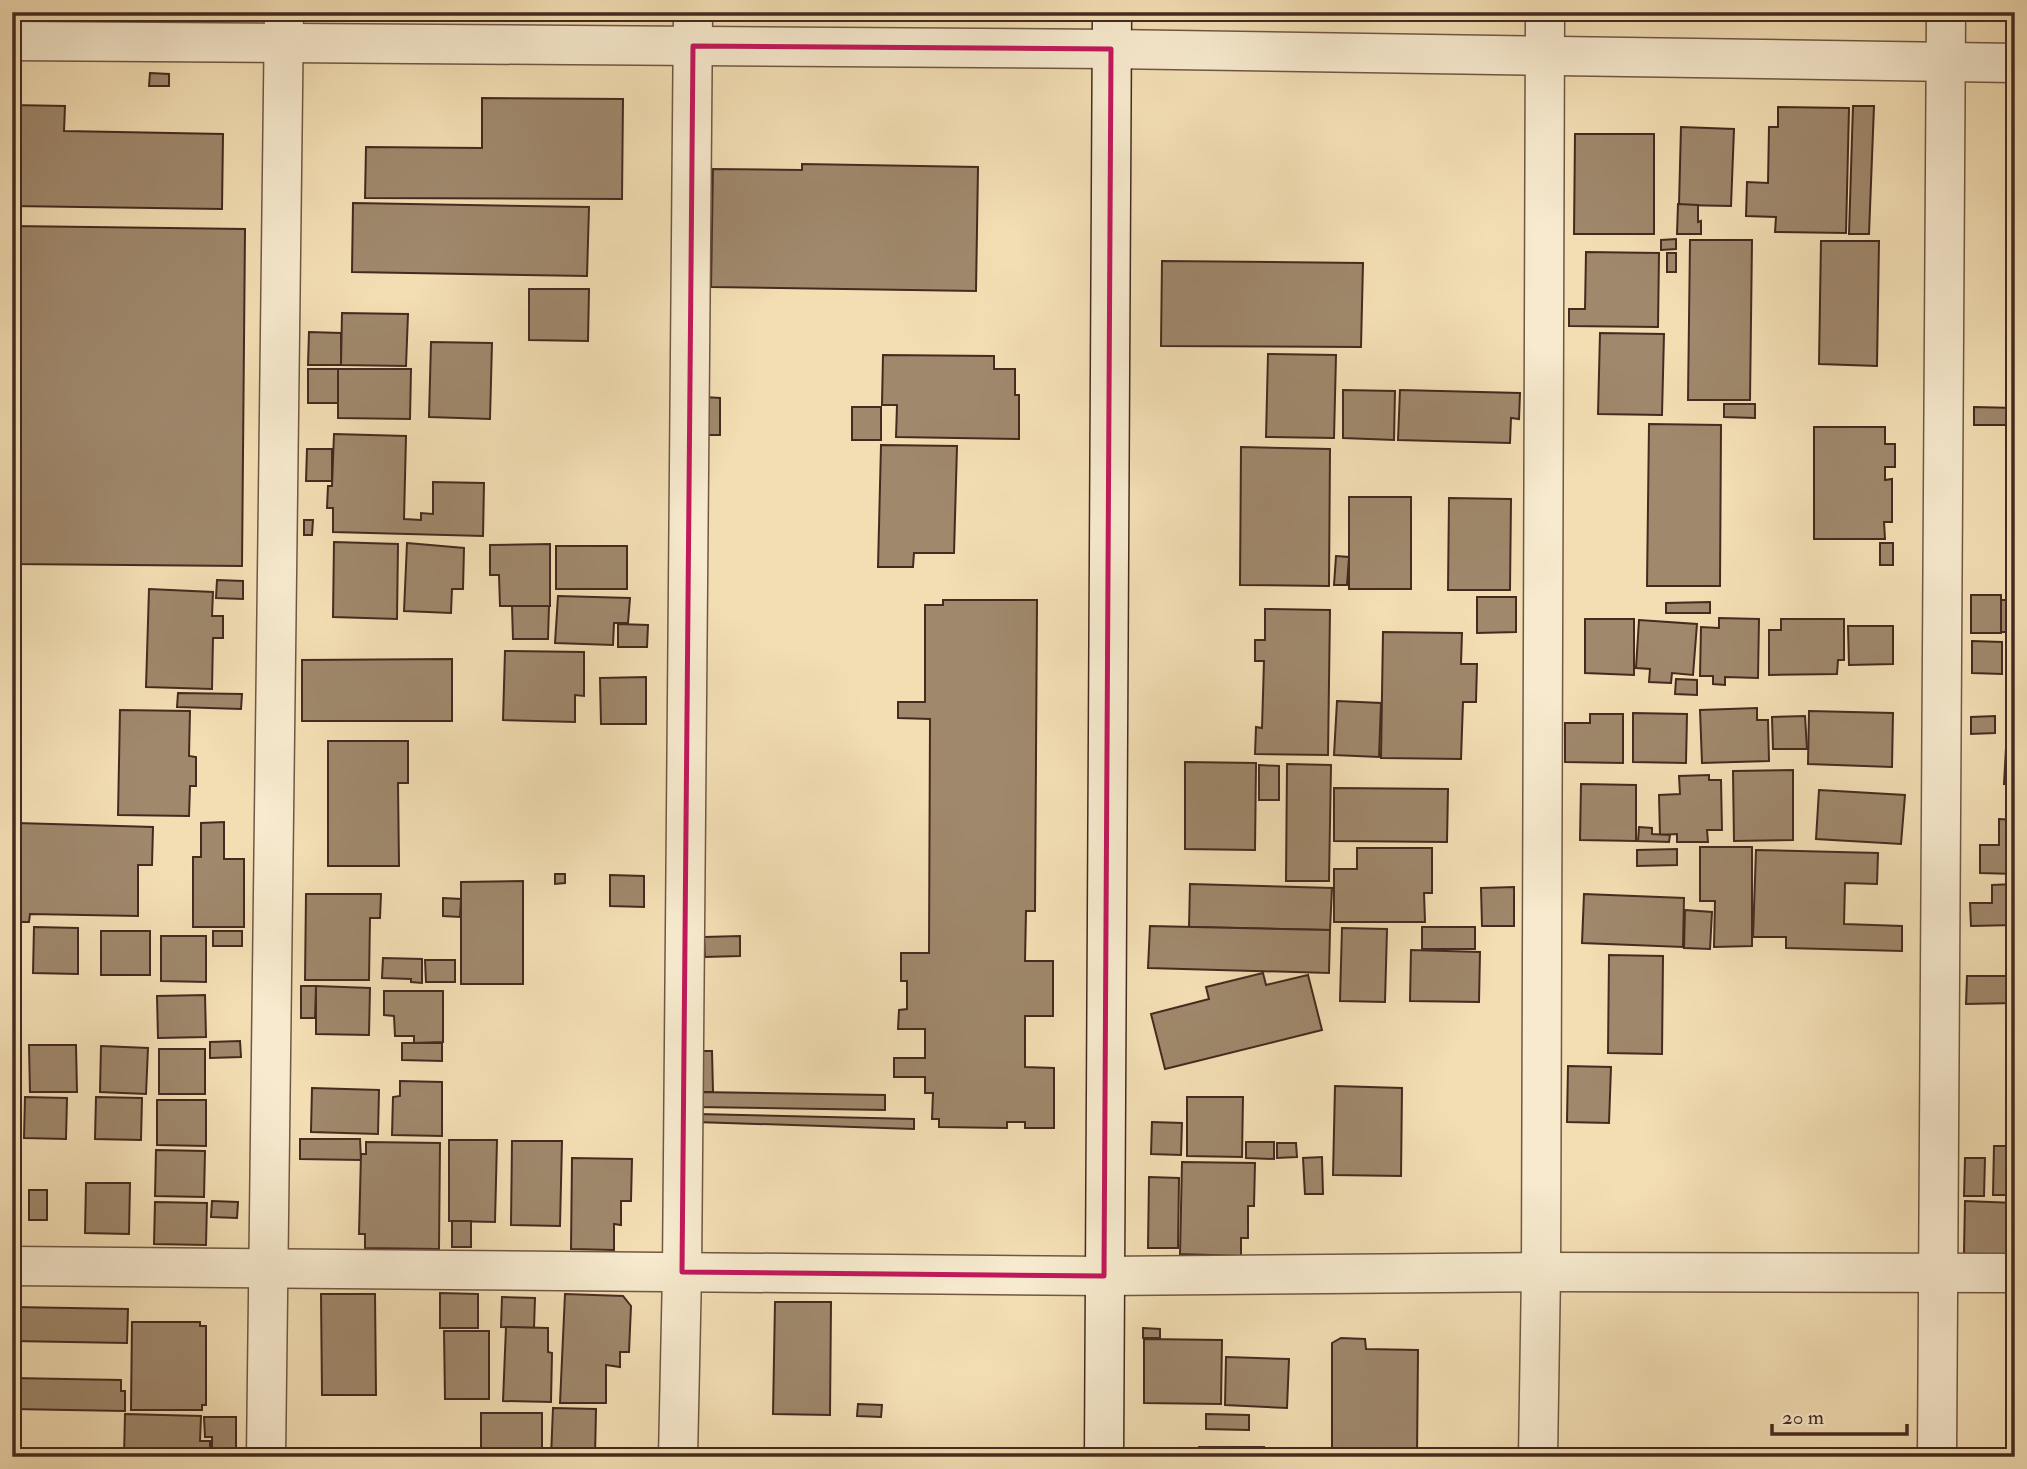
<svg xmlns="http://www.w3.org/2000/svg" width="2027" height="1469" font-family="'IM FELL Double Pica',serif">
<rect width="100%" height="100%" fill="#f3deb4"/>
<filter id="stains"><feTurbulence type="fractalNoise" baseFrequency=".00286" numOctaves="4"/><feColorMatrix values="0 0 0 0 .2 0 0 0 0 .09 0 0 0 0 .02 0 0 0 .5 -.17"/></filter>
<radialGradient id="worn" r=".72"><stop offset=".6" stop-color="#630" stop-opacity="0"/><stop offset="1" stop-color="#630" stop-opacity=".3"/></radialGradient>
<g fill="#9f886c" stroke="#452a1f" stroke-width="2">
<path d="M 1748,12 L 1841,12 L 1841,20 L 1748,19 Z"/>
<path d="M 150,73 L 169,74 L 169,86 L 149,86 Z"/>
<path d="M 482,98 L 623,99 L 622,199 L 365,198 L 366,147 L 482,148 Z"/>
<path d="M 12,105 L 65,106 L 64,131 L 223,134 L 222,209 L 12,206 Z"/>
<path d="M 1853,106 L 1874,106 L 1869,234 L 1849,234 Z"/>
<path d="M 1778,107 L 1849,108 L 1846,233 L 1775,232 L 1776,217 L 1746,216 L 1747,182 L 1768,183 L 1769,127 L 1778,127 Z"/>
<path d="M 1681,127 L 1734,129 L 1731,206 L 1679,205 Z"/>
<path d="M 1575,134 L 1654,134 L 1654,234 L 1574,234 Z"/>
<path d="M 802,164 L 978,167 L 976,291 L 711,287 L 713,169 L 802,170 Z"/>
<path d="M 353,203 L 589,207 L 587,276 L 352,272 Z"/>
<path d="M 1678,204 L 1698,205 L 1698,222 L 1701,221 L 1701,234 L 1677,234 Z"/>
<path d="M 12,226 L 245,229 L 242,566 L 12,564 Z"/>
<path d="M 1676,239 L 1676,249 L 1661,250 L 1661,240 Z"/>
<path d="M 1690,240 L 1752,240 L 1750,400 L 1688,400 Z"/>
<path d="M 1821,241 L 1879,241 L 1877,366 L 1819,364 Z"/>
<path d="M 2007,244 L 2015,245 L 2015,303 L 2006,302 Z"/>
<path d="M 1586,252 L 1659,253 L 1658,327 L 1569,326 L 1569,309 L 1585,309 Z"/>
<rect x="1667" y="253" width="9" height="19"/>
<path d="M 1162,261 L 1363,263 L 1361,347 L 1161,346 Z"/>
<path d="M 529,289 L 589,289 L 588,341 L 529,340 Z"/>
<path d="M 342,313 L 408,314 L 406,366 L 341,365 Z"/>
<path d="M 309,332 L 341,333 L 341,365 L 308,365 Z"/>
<path d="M 1600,333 L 1664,334 L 1662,415 L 1598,414 Z"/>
<path d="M 431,342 L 492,343 L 490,419 L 429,417 Z"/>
<path d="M 1268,354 L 1336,355 L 1334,438 L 1266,437 Z"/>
<path d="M 883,355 L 994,356 L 994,369 L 1015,369 L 1015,395 L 1019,395 L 1019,439 L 896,437 L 897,405 L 882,405 Z"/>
<path d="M 308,369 L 338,369 L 339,403 L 308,403 Z"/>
<path d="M 338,369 L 411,369 L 410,419 L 338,418 Z"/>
<path d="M 1343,390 L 1395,391 L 1394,440 L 1343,438 Z"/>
<path d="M 1400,390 L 1520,393 L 1519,419 L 1511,418 L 1510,443 L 1398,440 Z"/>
<path d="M 704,397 L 720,398 L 720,435 L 703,435 Z"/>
<path d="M 1724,404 L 1755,404 L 1755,418 L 1724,417 Z"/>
<rect x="852" y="407" width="29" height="33"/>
<path d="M 1974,407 L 2015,408 L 2015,425 L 1974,425 Z"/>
<path d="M 1649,424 L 1721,425 L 1720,586 L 1647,586 Z"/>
<path d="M 1814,427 L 1885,427 L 1885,444 L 1895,444 L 1895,467 L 1885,467 L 1885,480 L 1892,479 L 1892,522 L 1884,522 L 1885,539 L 1814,539 Z"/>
<path d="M 334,434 L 406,436 L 404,519 L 421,520 L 421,513 L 433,514 L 433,482 L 484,483 L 483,536 L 333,532 L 333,508 L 327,508 L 328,486 L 332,486 Z"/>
<path d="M 2008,436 L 2015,436 L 2015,562 L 2007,562 Z"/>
<path d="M 881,445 L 957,446 L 954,553 L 914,553 L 913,567 L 878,567 Z"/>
<path d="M 1241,447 L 1330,449 L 1329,586 L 1240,585 Z"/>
<path d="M 307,449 L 332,449 L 332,481 L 306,481 Z"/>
<rect x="1349" y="497" width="62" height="92"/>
<path d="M 1449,498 L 1511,499 L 1510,590 L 1448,590 Z"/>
<path d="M 304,520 L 313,520 L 312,535 L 304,535 Z"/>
<path d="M 334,542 L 398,544 L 397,619 L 333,617 Z"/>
<path d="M 407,543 L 464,548 L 463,589 L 452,589 L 451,613 L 404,611 Z"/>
<rect x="1880" y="543" width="13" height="22"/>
<path d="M 550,544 L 550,606 L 500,606 L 499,575 L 490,575 L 490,545 Z"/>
<rect x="556" y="546" width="71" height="43"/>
<path d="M 1336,556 L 1349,557 L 1347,585 L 1334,585 Z"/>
<path d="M 217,580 L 243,581 L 243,599 L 216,598 Z"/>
<path d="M 149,589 L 213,592 L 212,616 L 223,616 L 223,638 L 213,638 L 212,689 L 146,687 Z"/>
<rect x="1971" y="595" width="30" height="38"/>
<path d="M 558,596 L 630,598 L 628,623 L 614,623 L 613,645 L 555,643 Z"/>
<path d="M 1477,597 L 1516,597 L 1516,632 L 1477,633 Z"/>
<path d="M 943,600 L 1037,600 L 1035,911 L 1026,911 L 1025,961 L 1053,961 L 1053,1016 L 1025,1016 L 1025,1067 L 1054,1068 L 1054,1128 L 1025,1128 L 1025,1122 L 1007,1122 L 1007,1128 L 939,1127 L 939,1119 L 932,1119 L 933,1093 L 925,1093 L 925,1077 L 894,1077 L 894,1058 L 925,1058 L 925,1029 L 898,1029 L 899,1010 L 907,1009 L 907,981 L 901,981 L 901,953 L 929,953 L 930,719 L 898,718 L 898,702 L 925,702 L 925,605 L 943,605 Z"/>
<rect x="2001" y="600" width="14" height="32"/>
<path d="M 1710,602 L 1710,613 L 1666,613 L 1666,603 Z"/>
<path d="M 512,606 L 549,606 L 548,639 L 513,639 Z"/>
<path d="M 1265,609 L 1330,610 L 1328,755 L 1255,754 L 1256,727 L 1262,728 L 1264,661 L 1255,661 L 1255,640 L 1265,640 Z"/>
<path d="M 1719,618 L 1759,619 L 1758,678 L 1725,677 L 1725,685 L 1713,684 L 1713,676 L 1700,676 L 1701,627 L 1719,628 Z"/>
<path d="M 1585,619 L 1634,619 L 1634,675 L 1585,673 Z"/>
<path d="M 1781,619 L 1844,619 L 1844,660 L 1838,660 L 1837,674 L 1769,675 L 1769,630 L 1781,630 Z"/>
<path d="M 1639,620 L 1697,624 L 1693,675 L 1672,673 L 1671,683 L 1649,682 L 1650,669 L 1636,668 Z"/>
<path d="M 618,624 L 648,625 L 647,647 L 618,647 Z"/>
<path d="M 1848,626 L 1893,626 L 1893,664 L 1849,665 Z"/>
<path d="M 1383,632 L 1462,633 L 1461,664 L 1477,664 L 1476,702 L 1463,702 L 1461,759 L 1381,758 Z"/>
<path d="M 1972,641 L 2002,642 L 2002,674 L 1972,673 Z"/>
<path d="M 505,651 L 584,652 L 584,696 L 575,695 L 575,722 L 503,720 Z"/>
<path d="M 452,659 L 452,721 L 302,721 L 302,660 Z"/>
<path d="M 2012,661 L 2015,661 L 2015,698 L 2012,697 Z"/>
<path d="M 646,677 L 646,724 L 601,724 L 600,678 Z"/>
<path d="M 1676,679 L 1697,680 L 1697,695 L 1675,694 Z"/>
<path d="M 178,693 L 242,694 L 241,709 L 177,707 Z"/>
<path d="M 1337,701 L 1381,703 L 1379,757 L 1334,755 Z"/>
<path d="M 1757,708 L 1757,720 L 1768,720 L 1769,761 L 1702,763 L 1700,710 Z"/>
<path d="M 120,710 L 190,711 L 189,756 L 196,757 L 196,786 L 190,786 L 189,816 L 118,815 Z"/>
<path d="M 1809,711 L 1893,713 L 1892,767 L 1808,764 Z"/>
<path d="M 1633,713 L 1687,714 L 1686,763 L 1633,762 Z"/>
<path d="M 1590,714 L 1623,714 L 1623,763 L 1565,762 L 1565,723 L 1590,723 Z"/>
<path d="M 1805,716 L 1807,749 L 1773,749 L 1772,717 Z"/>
<path d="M 1995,716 L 1995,733 L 1971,734 L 1971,717 Z"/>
<path d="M 2007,729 L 2015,729 L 2015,802 L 2012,802 L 2012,784 L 2004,784 Z"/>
<path d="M 328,741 L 408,741 L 408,783 L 398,783 L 399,866 L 328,866 Z"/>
<path d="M 1185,762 L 1256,763 L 1255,850 L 1185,849 Z"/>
<path d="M 1287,764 L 1331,765 L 1329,881 L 1286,881 Z"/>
<path d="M 1259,765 L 1279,766 L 1279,800 L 1259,800 Z"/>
<path d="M 1793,770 L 1793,840 L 1734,841 L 1733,771 Z"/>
<path d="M 1709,775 L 1709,780 L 1721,780 L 1722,830 L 1707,830 L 1708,842 L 1677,842 L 1677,834 L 1660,835 L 1659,795 L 1680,794 L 1679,776 Z"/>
<path d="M 1581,784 L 1636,785 L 1636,841 L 1580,840 Z"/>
<path d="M 1334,788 L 1448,789 L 1447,842 L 1334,841 Z"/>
<path d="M 1819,790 L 1905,795 L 1901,844 L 1816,839 Z"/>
<path d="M 1999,819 L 2015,820 L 2015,874 L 1980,873 L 1980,845 L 1999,845 Z"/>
<path d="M 224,822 L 224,859 L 244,859 L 244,927 L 193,927 L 193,857 L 201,857 L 201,823 Z"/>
<path d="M 17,823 L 153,827 L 152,865 L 138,865 L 138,916 L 30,914 L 29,922 L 12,922 Z"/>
<path d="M 1639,827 L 1652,828 L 1652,834 L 1670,835 L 1669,842 L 1638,841 Z"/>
<path d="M 1700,847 L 1752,847 L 1752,946 L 1714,947 L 1715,901 L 1700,901 Z"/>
<path d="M 1357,848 L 1432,848 L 1432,893 L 1424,893 L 1425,922 L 1334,922 L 1334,869 L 1357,869 Z"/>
<path d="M 1677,849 L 1677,865 L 1637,866 L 1637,850 Z"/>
<path d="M 1756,850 L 1878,853 L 1877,884 L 1845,883 L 1844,924 L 1902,926 L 1902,951 L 1786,948 L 1786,937 L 1753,937 Z"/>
<path d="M 555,874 L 565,874 L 565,883 L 555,884 Z"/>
<path d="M 610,875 L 644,876 L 644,907 L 610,906 Z"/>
<path d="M 523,881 L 523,984 L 461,984 L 461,882 Z"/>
<path d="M 1190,884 L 1332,888 L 1330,930 L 1189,927 Z"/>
<path d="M 2015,884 L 2015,925 L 1971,926 L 1970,903 L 1992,903 L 1992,885 Z"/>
<path d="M 1514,887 L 1514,926 L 1482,926 L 1481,888 Z"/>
<path d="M 306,894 L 381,894 L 380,918 L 370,918 L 369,980 L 305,980 Z"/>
<path d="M 1584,894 L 1684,898 L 1683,947 L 1582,943 Z"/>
<path d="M 443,898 L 461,899 L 460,917 L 443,916 Z"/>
<path d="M 1685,910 L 1712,912 L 1710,949 L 1684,948 Z"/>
<path d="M 1150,926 L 1330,930 L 1329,973 L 1148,968 Z"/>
<path d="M 34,927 L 78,928 L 78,974 L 33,973 Z"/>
<rect x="1422" y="927" width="53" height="22"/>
<path d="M 1342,928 L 1387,929 L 1385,1002 L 1340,1001 Z"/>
<rect x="101" y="931" width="49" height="44"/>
<rect x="213" y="931" width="29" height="15"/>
<path d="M 161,936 L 206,936 L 206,982 L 161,981 Z"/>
<path d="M 740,936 L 740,956 L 705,957 L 704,937 Z"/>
<path d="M 1411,950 L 1480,952 L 1479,1002 L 1410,1001 Z"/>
<path d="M 1609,955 L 1663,956 L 1662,1054 L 1608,1053 Z"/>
<path d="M 383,958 L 422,959 L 422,983 L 411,982 L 411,979 L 382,978 Z"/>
<path d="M 425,960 L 455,960 L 455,982 L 426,982 Z"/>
<path d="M 1263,973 L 1266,985 L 1308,975 L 1322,1030 L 1165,1069 L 1151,1014 L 1209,999 L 1206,987 Z"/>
<path d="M 1967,976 L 2015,976 L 2015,1003 L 1966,1004 Z"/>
<path d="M 301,986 L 316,986 L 315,1018 L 301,1018 Z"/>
<path d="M 316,986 L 370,988 L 369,1035 L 316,1034 Z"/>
<path d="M 384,991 L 443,991 L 443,1042 L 414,1043 L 414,1036 L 395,1036 L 394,1016 L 384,1015 Z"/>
<path d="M 205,995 L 206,1037 L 158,1038 L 157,996 Z"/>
<path d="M 240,1041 L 241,1057 L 210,1058 L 210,1042 Z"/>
<path d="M 402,1043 L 442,1043 L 442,1061 L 402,1060 Z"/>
<path d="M 29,1045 L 76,1045 L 77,1092 L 30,1092 Z"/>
<path d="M 101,1046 L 148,1048 L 146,1094 L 100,1092 Z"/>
<rect x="159" y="1049" width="46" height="45"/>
<path d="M 697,1051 L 712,1051 L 713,1092 L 697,1092 Z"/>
<path d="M 1568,1066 L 1611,1067 L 1609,1123 L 1567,1122 Z"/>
<path d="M 400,1081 L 442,1082 L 442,1136 L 392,1135 L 393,1097 L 400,1096 Z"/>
<path d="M 1335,1086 L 1402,1088 L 1401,1176 L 1333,1175 Z"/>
<path d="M 312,1088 L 379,1090 L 378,1134 L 311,1132 Z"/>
<path d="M 697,1092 L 885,1095 L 885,1110 L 696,1107 Z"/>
<path d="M 25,1097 L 67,1098 L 66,1139 L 24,1138 Z"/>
<path d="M 96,1097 L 142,1098 L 141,1140 L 95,1139 Z"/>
<path d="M 1187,1097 L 1243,1097 L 1242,1157 L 1187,1156 Z"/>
<path d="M 157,1100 L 206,1100 L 206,1146 L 157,1145 Z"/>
<path d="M 697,1114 L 914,1119 L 914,1129 L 696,1122 Z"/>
<path d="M 1152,1122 L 1182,1123 L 1181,1155 L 1151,1154 Z"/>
<path d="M 2014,1135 L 2015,1195 L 1993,1195 L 1994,1146 L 2014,1146 Z"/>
<path d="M 300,1139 L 360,1139 L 361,1160 L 300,1159 Z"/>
<path d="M 449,1140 L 497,1140 L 495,1222 L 449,1221 Z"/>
<path d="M 512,1141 L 562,1141 L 560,1226 L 511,1225 Z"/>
<path d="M 366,1142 L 440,1143 L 439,1249 L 365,1248 L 365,1234 L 359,1234 L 361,1154 L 366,1154 Z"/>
<path d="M 1246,1142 L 1274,1142 L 1274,1159 L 1246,1158 Z"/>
<path d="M 1277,1143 L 1296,1143 L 1297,1157 L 1277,1158 Z"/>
<path d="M 156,1150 L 205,1151 L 204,1197 L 155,1196 Z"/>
<path d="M 1322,1157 L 1323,1194 L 1305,1194 L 1303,1158 Z"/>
<path d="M 572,1158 L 632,1159 L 631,1201 L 621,1201 L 621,1225 L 614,1224 L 614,1250 L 571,1249 Z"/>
<path d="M 1965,1158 L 1985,1158 L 1984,1196 L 1964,1196 Z"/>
<path d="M 1182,1162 L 1255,1163 L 1254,1206 L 1248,1206 L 1248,1238 L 1241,1238 L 1241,1256 L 1180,1254 Z"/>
<path d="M 1149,1177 L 1179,1178 L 1178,1248 L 1148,1248 Z"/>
<path d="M 86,1183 L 130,1183 L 129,1234 L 85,1233 Z"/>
<rect x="29" y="1190" width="18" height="30"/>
<path d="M 212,1201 L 238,1202 L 237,1218 L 211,1217 Z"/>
<path d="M 1965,1201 L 2015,1203 L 2015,1260 L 1973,1264 L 1964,1252 Z"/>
<path d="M 155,1202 L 207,1203 L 206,1245 L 154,1244 Z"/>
<rect x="452" y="1221" width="19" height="26"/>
<path d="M 440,1293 L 478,1294 L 478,1328 L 440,1328 Z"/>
<path d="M 321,1294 L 375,1294 L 376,1395 L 322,1395 Z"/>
<path d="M 565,1294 L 623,1296 L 631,1306 L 629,1352 L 620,1352 L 620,1367 L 606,1365 L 606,1403 L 560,1403 Z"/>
<path d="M 502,1297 L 535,1298 L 534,1328 L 501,1327 Z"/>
<path d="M 775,1302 L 831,1302 L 830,1415 L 773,1414 Z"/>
<path d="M 12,1307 L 128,1309 L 127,1343 L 12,1341 Z"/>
<path d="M 132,1322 L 200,1322 L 200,1326 L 206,1326 L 206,1405 L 202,1405 L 202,1410 L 131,1410 Z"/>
<path d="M 506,1327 L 548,1328 L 548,1352 L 552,1353 L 551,1402 L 503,1401 Z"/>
<path d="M 1143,1328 L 1160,1329 L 1160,1338 L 1143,1338 Z"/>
<path d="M 444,1331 L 489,1331 L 489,1399 L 445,1399 Z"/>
<path d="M 1341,1338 L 1365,1339 L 1366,1349 L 1418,1350 L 1417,1457 L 1332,1457 L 1332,1343 Z"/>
<path d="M 1144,1339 L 1222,1340 L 1221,1404 L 1144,1403 Z"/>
<path d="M 1226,1357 L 1289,1359 L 1287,1408 L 1225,1405 Z"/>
<path d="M 12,1378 L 121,1380 L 121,1391 L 125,1391 L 125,1411 L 12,1409 Z"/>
<path d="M 858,1404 L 882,1405 L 881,1417 L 857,1416 Z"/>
<path d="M 553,1408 L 596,1409 L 595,1457 L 551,1457 Z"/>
<rect x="481" y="1413" width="61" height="44"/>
<path d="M 125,1414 L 201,1416 L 200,1441 L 210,1441 L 210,1457 L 124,1457 Z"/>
<path d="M 1206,1414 L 1249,1415 L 1249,1430 L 1206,1429 Z"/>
<path d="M 204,1417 L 236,1417 L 236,1449 L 212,1449 L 212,1437 L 205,1437 Z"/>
<path d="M 1199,1447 L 1264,1447 L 1263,1457 L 1199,1457 Z"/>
</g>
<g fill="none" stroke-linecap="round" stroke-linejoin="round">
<g stroke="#705744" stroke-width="41">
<g id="street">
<path d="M 12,41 L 1111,49 L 2015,63"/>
<path d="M 12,1266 L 1104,1276 L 1541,1272 L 2015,1273"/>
<path d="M 266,1457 L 284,12"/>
<path d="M 678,1457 L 682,1272 L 693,12"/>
<path d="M 1538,1457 L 1541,1272 L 1545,12"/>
<path d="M 1937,1457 L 1946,12"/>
</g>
</g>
<g stroke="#452a1f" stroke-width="41">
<path id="secondary" d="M 1104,1457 L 1112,12"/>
</g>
<use href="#street" stroke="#f7eace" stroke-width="38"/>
<use href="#secondary" stroke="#f7eace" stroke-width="38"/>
</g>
<path fill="none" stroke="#c2185b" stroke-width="5" stroke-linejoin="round" d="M 693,46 L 1111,49 L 1104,1276 L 682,1272 Z"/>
<rect width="2027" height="1469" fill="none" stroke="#f3deb4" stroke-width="42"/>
<rect x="14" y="14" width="1999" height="1441" fill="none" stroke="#452a1f" stroke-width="3.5"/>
<rect x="21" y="21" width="1985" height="1427" fill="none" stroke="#452a1f" stroke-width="2"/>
<path d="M1772 1424v10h135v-10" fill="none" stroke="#452a1f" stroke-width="3.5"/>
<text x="1782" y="1424" font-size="21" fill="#452a1f" stroke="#f7eace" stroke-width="5" paint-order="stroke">20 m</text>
<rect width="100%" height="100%" filter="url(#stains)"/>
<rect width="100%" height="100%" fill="url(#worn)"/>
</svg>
